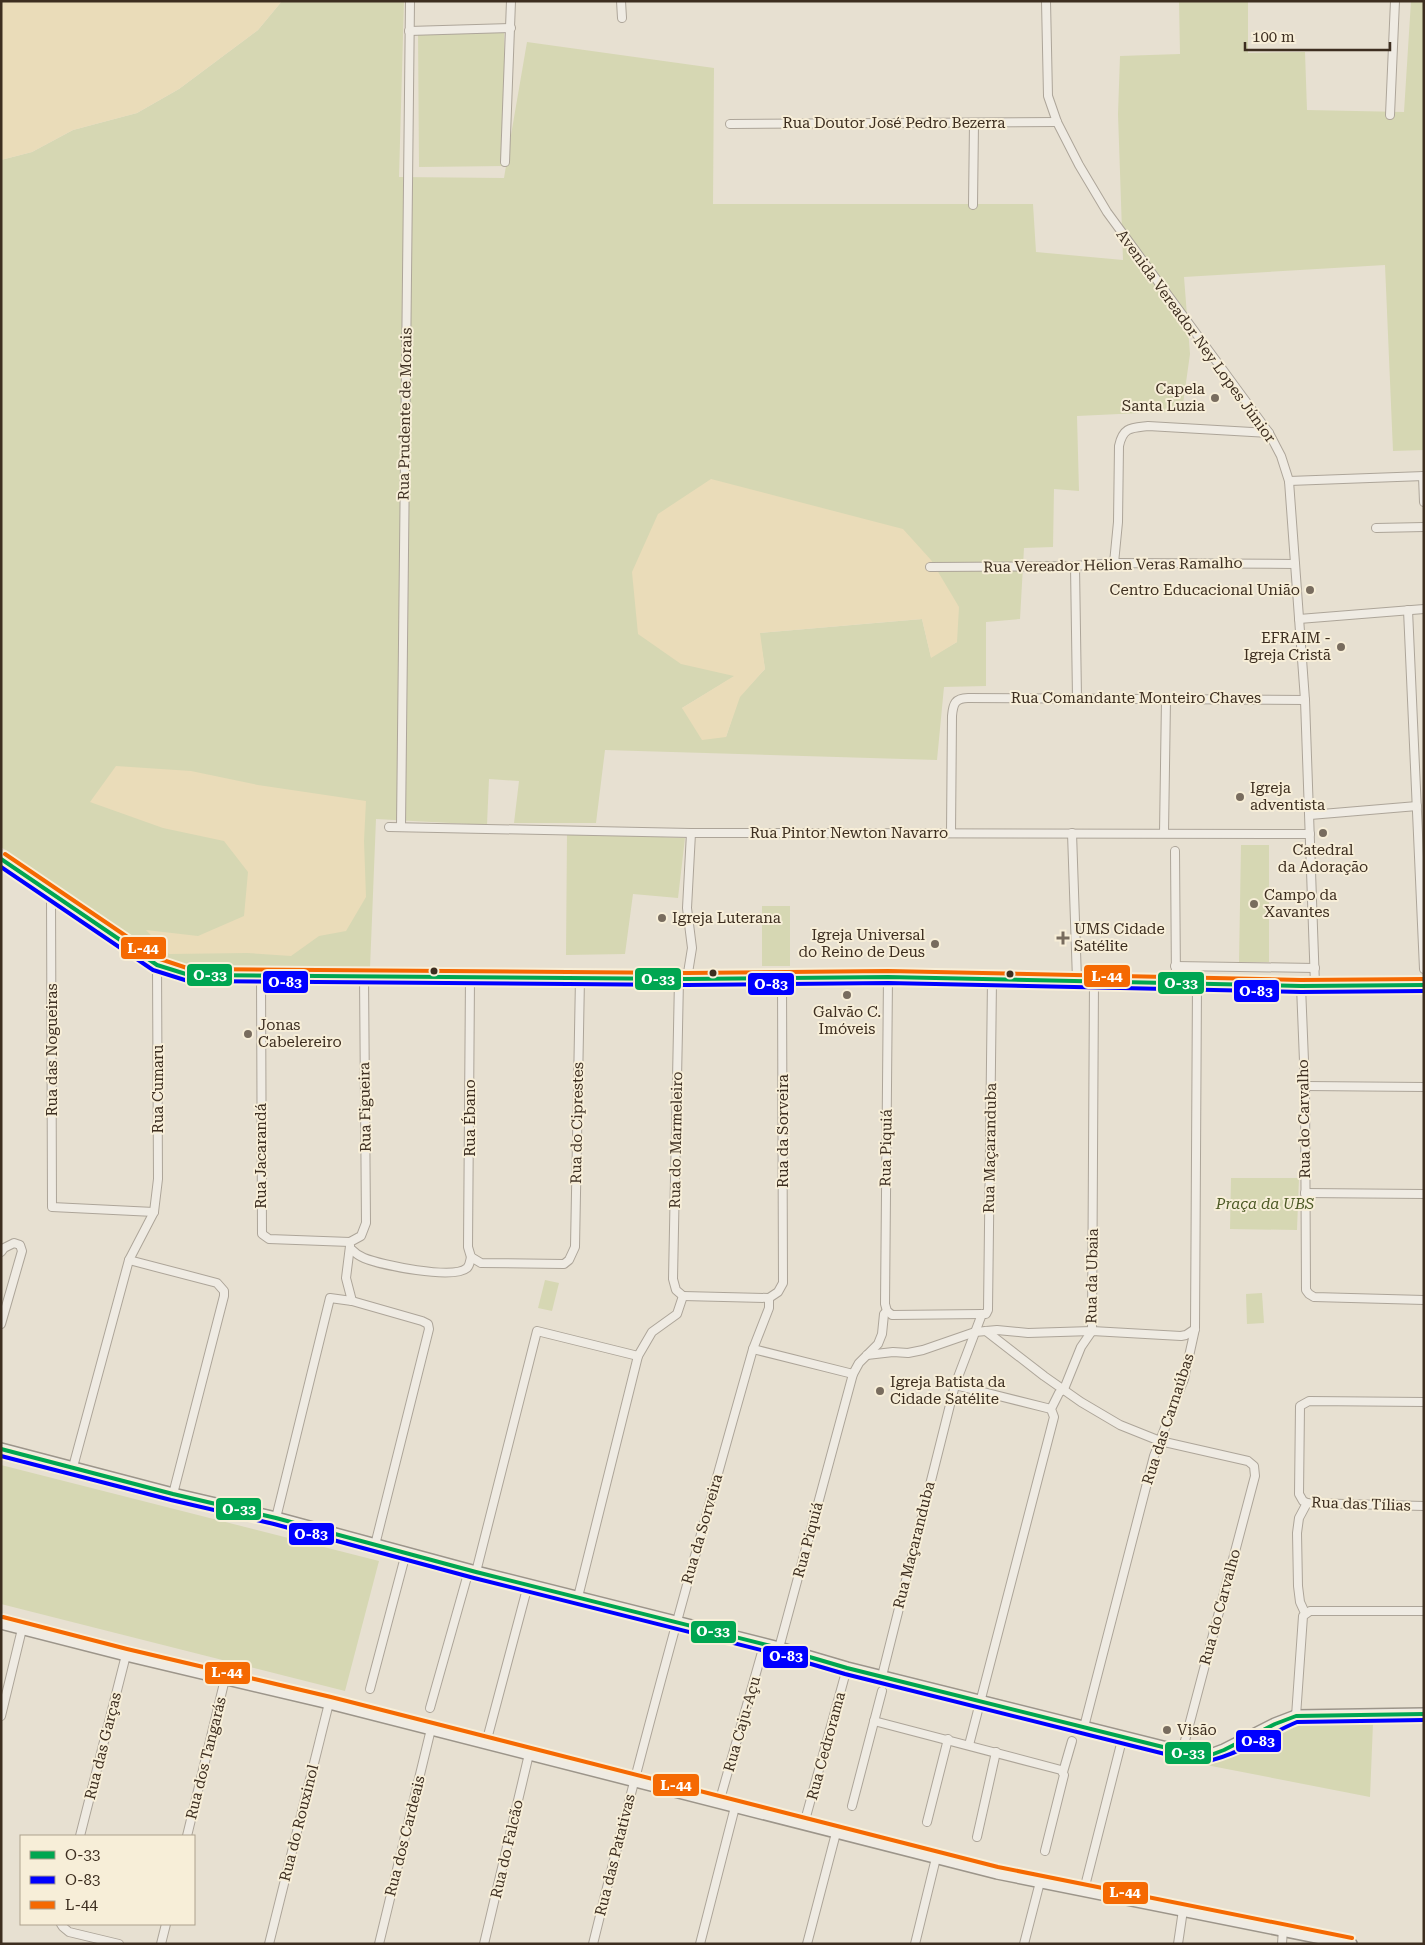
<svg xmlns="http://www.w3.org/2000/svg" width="1425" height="1945" font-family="'Roboto Serif',serif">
<rect width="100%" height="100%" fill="#e7e0d1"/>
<g fill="#d6d7b3" fill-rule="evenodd">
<path d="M 282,1 L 404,1 L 399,177 L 504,178 L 506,166 L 419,167 L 418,30 L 504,28 L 506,164 L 527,42 L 714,68 L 713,204 L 1033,204 L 1036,252 L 1123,260 L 1118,114 L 1120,56 L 1180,54 L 1179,1 L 1248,1 L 1248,53 L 1305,52 L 1307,110 L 1404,112 L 1411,1 L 1424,1 L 1424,450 L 1393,451 L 1385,265 L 1184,277 L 1190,354 L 1182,411 L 1077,416 L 1079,491 L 1054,489 L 1053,547 L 1024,548 L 1020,619 L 986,622 L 986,686 L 944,687 L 937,760 L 605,750 L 596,823 L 514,823 L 519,781 L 489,779 L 487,825 L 376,819 L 370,968 L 183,966 L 161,959 L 1,847 L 1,160 L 32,152 L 73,130 L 137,113 L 179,89 L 258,30 ZM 711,479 L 957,642 L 931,657 L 922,619 L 759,633 L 765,669 L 739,697 L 726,737 L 682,708 L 735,676 Z"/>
<path d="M 567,833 L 685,838 L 678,898 L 633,894 L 625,954 L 566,955 Z"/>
<path d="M 1241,845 L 1269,845 L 1269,962 L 1239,962 Z"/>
<rect x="762" y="906" width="28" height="60"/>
<path d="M 1231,1178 L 1299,1178 L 1297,1230 L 1230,1229 Z"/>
<path d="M 545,1280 L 559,1283 L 552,1311 L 538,1308 Z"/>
<path d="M 1262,1293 L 1264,1323 L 1247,1324 L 1246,1294 Z"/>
<path d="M 1,1465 L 379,1561 L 345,1691 L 1,1604 Z"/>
<path d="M 1299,1722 L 1373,1723 L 1370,1797 L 1201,1764 L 1202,1760 L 1230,1751 L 1284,1726 Z"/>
</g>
<g fill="#eadcb9">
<path d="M 1,1 L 282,1 L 258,30 L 179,89 L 137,113 L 73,130 L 32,152 L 1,160 Z"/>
<path d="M 711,479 L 903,529 L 931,560 L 959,607 L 957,642 L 931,658 L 922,619 L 760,633 L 765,669 L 740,697 L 726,737 L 702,740 L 682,708 L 734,676 L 681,664 L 638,634 L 632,572 L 658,514 Z"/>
<path d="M 116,766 L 191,771 L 258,785 L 366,801 L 364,841 L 366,897 L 346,931 L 319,936 L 291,956 L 247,953 L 169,954 L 146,930 L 198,936 L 244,916 L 248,872 L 224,841 L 163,828 L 90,802 Z"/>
</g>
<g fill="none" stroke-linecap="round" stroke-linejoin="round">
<g stroke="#ada599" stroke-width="10">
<g id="street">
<path d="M 621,1 L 622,18"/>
<path d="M 1046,1 L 1048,96 L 1057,122 L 1079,165 L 1107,212 L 1269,433 L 1281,456 L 1289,481 L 1305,700 L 1315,985"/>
<path d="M 409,31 L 511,28"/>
<path d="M 1390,115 L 1395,1"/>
<path d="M 730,124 L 1057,122"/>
<path d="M 505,162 L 511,1"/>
<path d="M 973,205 L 974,123"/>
<path d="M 1423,476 L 1424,502"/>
<path d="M 1289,481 L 1424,476"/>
<path d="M 1376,528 L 1424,527"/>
<path d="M 1114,563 L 1118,522 L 1119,446 C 1123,427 1131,428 1148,426 L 1269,433"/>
<path d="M 1075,566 L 1077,698"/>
<path d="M 930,567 L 1075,566 L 1114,563 L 1295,564"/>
<path d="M 1408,610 L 1424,969"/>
<path d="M 1299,619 L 1424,609"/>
<path d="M 1310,815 L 1417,806"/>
<path d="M 389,827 L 691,833 L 1310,834"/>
<path d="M 401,827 L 410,1"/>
<path d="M 951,833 L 952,716 C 953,704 955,698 968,698 L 1305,700"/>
<path d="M 1072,833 L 1077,980"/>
<path d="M 1164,833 L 1166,699"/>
<path d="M 1175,851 L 1176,983"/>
<path d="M 51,893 L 52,1207 L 154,1212"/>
<path d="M 1175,966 L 1315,968"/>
<path d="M 261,975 L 262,1234 L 269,1239 L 350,1242 L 361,1236 L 366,1223 L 364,976"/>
<path d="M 888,977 L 885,1304 L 887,1311 L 892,1315 L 982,1314 L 986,1314 L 988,1310 L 992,980"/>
<path d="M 470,978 L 468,1247 L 471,1257 L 481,1263 L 564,1264 L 569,1260 L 575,1247 L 580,978"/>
<path d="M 679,979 L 673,1279 L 676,1290 L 683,1296"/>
<path d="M 687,979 L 692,948 L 687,908 L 691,833"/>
<path d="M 1301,986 L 1305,1086 L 1306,1290 L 1309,1294 L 1314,1297 L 1424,1300"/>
<path d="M 1305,1086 L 1424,1087"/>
<path d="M 1305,1193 L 1424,1194"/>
<path d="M 350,1246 L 346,1278 L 352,1301"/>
<path d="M 351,1249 C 355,1253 359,1256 364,1258 C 381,1265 453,1280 467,1268 C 470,1265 470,1261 471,1257"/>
<path d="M 1,1252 L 4,1248 L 14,1243 L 20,1245 L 22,1251 L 1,1324"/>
<path d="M 129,1260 L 217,1283 L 224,1291 L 224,1296 L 173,1494"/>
<path d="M 683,1296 L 769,1298 L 778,1292 L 783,1283 L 782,979"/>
<path d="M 986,1331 L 1044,1376 L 1081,1402 L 1120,1425 L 1160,1441 L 1248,1461 L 1254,1466 L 1255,1476 L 1182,1752"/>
<path d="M 753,1349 L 853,1374"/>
<path d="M 867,1355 L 893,1352 L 908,1353 L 923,1350 L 975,1332 L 997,1330 L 1028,1333 L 1092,1331 L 1181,1336 L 1186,1335 L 1195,1329"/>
<path d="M 955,1385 L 1051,1409"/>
<path d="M 1424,1402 L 1309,1401 L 1300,1406 L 1299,1494 L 1303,1501 L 1307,1503 L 1424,1506"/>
<path d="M 73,1467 L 129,1260 L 154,1212 L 158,1179 L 157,965"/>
<path d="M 276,1518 L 330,1298 L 352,1301 L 422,1321 L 428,1324 L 429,1329 L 375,1545"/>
<path d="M 476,1572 L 537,1331 L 638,1356"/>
<path d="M 578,1597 L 638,1356 L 652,1332 L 677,1314 L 683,1296"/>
<path d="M 1305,1613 L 1300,1602 L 1298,1586 L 1297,1533 L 1299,1518 L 1307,1503"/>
<path d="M 779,1648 L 853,1374 L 859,1363 L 878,1344 L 882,1334 L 884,1314 L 887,1311"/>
<path d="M 882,1676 L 955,1385 L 982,1314"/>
<path d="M 370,1689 L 406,1553"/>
<path d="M 430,1708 L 469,1570"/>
<path d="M 1,1716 L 22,1629"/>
<path d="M 1296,1716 L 1303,1616 L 1310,1611 L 1424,1611"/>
<path d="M 874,1721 L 1061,1770 L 1064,1775 L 1045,1851"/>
<path d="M 1084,1727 L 1154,1456 L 1184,1379 L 1195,1329 L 1197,984"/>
<path d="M 486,1743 L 528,1585"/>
<path d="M 969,1745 L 1054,1417 L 1051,1409 L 1059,1393 L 1064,1389 L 1081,1347 L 1092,1331 L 1094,981"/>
<path d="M 1063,1772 L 1072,1741"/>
<path d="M 719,1803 L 764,1645"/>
<path d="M 852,1806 L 882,1691"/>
<path d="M 927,1822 L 948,1739"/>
<path d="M 804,1824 L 847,1668"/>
<path d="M 80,1836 L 126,1655"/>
<path d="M 187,1836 L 225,1679"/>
<path d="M 977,1837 L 996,1752"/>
<path d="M 1084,1890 L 1123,1736"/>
<path d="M 61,1924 L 63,1927 L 69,1932 L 119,1944"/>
<path d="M 161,1944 L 166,1924"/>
<path d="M 269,1944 L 329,1703"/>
<path d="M 379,1944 L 431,1729"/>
<path d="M 484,1944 L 529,1754"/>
<path d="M 593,1944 C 642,1744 697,1547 753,1349 L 769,1308 L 769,1298"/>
<path d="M 700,1944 L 735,1807"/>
<path d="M 807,1944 L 836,1833"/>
<path d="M 915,1944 L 936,1858"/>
<path d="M 1024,1944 L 1040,1882"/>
<path d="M 1178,1944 L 1183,1910"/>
<path d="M 1282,1944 L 1283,1929"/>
</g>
</g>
<g stroke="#9c958a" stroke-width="14">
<g id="secondary">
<path d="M 1,859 L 157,965 L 189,975 L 687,979 L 888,977 L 1301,986 L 1424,985"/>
<path d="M 1,1449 L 173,1494 L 276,1518 L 476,1572 L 779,1648 L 847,1668 L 1199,1756 L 1208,1756 L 1224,1750 L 1275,1724 L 1296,1716 L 1424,1714"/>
<path d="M 1,1623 L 126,1655 L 329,1703 L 997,1873 L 1351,1944"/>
</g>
</g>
<use href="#street" stroke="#efebe3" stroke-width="8"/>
<use href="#secondary" stroke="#efebe3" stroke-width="11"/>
<g stroke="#f7eed8" stroke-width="8">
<g id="bus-1">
<path d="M 1,859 L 157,965 L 189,975 L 687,979 L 888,977 L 1301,986 L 1424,985"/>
<path d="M 1,1449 L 173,1494 L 276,1518 L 476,1572 L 779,1648 L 847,1668 L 1199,1756 L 1208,1756 L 1224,1750 L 1275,1724 L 1296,1716 L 1424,1714"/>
</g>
</g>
<g stroke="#f7eed8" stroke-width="8">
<g id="bus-2">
<path d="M 1,867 L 153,970 L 188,981 L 687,985 L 888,983 L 1301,992 L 1424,991"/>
<path d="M 1,1456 L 171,1500 L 274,1524 L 474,1578 L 777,1654 L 845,1674 L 1197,1762 C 1224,1763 1270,1733 1297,1722 L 1424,1720"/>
</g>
</g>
<g stroke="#f7eed8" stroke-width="8">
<g id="bus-3">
<path d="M 5,854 L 160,959 L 190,969 L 687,973 L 888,971 L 1301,980 L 1424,979"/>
<path d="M 3,1617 L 127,1649 L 331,1697 L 998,1867 L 1352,1938"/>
</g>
</g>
<use href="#bus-1" stroke="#00a651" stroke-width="4"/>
<use href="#bus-2" stroke="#00f" stroke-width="4"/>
<use href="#bus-3" stroke="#f56902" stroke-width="4"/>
</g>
<g fill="#786c5e" stroke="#f7eed8" stroke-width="2">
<circle cx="1215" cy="398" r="5"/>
<circle cx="1310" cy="590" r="5"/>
<circle cx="1341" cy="647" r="5"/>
<circle cx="1240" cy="797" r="5"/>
<circle cx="1323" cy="833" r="5"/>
<circle cx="1254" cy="904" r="5"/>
<circle cx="662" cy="918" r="5"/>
<path d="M1060.5 930.5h5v5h5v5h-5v5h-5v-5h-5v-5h5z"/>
<circle cx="935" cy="944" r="5"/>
<circle cx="847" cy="995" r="5"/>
<circle cx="248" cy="1034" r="5"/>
<circle cx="880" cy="1391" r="5"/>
<circle cx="1167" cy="1730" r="5"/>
</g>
<g fill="#3d2e20" stroke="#f7eed8" stroke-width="2">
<circle cx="434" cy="971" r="4.5"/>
<circle cx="713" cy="973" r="4.5"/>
<circle cx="1010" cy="974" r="4.5"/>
</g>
<g text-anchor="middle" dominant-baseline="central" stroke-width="4" stroke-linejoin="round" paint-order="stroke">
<g font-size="15" fill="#3d2e20" stroke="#f7eed8">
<text x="894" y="123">Rua Doutor José Pedro Bezerra</text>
<text transform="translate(1196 336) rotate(54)">Avenida Vereador Ney Lopes Júnior</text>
<text transform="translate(405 414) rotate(-89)">Rua Prudente de Morais</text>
<text transform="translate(1113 565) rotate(-1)">Rua Vereador Helion Veras Ramalho</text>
<text x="1136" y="698">Rua Comandante Monteiro Chaves</text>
<text x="849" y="833">Rua Pintor Newton Navarro</text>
<text transform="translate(52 1050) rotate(-90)">Rua das Nogueiras</text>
<text transform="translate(158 1089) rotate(-90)">Rua Cumaru</text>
<text transform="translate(365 1107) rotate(-91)">Rua Figueira</text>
<text transform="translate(470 1118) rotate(-90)">Rua Ébano</text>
<text transform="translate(1304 1119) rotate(-91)">Rua do Carvalho</text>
<text transform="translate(577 1123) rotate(-89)">Rua do Ciprestes</text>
<text transform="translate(783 1131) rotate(-90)">Rua da Sorveira</text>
<text transform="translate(676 1140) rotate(-89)">Rua do Marmeleiro</text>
<text transform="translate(886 1148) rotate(-89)">Rua Piquiá</text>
<text transform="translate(990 1148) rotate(-89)">Rua Maçaranduba</text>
<text transform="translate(261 1156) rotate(-90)">Rua Jacarandá</text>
<text transform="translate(1092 1276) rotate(-89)">Rua da Ubaia</text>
<text transform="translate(1168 1419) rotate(-72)">Rua das Carnaúbas</text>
<text transform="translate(1361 1504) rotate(2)">Rua das Tílias</text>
<text transform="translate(702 1529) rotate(-74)">Rua da Sorveira</text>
<text transform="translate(808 1540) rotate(-75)">Rua Piquiá</text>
<text transform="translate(914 1545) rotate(-76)">Rua Maçaranduba</text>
<text transform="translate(1220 1607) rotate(-75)">Rua do Carvalho</text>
<text transform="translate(742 1724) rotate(-74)">Rua Caju-Açu</text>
<text transform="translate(103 1746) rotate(-76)">Rua das Garças</text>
<text transform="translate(826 1746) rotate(-75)">Rua Cedrorama</text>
<text transform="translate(206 1758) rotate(-76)">Rua dos Tangarás</text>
<text transform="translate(299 1823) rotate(-76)">Rua do Rouxinol</text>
<text transform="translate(405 1836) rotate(-76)">Rua dos Cardeais</text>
<text transform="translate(507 1849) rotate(-77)">Rua do Falcão</text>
<text transform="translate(615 1855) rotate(-76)">Rua das Patativas</text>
</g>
<g font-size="15" fill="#3d2e20" stroke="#f7eed8" text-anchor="start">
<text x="1205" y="389" text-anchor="end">Capela<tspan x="1205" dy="17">Santa Luzia</tspan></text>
<text x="1300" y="590" text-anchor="end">Centro Educacional União</text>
<text x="1331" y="638" text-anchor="end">EFRAIM -<tspan x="1331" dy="17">Igreja Cristã</tspan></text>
<text x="1250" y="788">Igreja<tspan x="1250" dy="17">adventista</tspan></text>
<text x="1323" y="850" text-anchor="middle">Catedral<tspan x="1323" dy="17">da Adoração</tspan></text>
<text x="1264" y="895">Campo da<tspan x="1264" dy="17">Xavantes</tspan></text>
<text x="672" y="918">Igreja Luterana</text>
<text x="1074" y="929">UMS Cidade<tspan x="1074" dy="17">Satélite</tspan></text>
<text x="925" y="935" text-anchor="end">Igreja Universal<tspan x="925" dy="17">do Reino de Deus</tspan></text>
<text x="847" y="1012" text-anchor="middle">Galvão C.<tspan x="847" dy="17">Imóveis</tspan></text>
<text x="258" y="1025">Jonas<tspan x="258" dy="17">Cabelereiro</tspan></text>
<text x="890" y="1382">Igreja Batista da<tspan x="890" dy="17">Cidade Satélite</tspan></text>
<text x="1177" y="1730">Visão</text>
</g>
<g font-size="15" font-style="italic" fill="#4d5a26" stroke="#f7eed8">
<text x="1265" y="1204">Praça da UBS</text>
</g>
</g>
<g stroke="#f7eed8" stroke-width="2">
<rect x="120" y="936" width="47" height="24" rx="5" fill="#f56902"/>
<rect x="186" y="963" width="47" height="24" rx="5" fill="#00a651"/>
<rect x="1083" y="964" width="48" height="24" rx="5" fill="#f56902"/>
<rect x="634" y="967" width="48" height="24" rx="5" fill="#00a651"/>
<rect x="262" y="970" width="47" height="24" rx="5" fill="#00f"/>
<rect x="1157" y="971" width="48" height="24" rx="5" fill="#00a651"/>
<rect x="747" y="972" width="48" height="24" rx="5" fill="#00f"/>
<rect x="1233" y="979" width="47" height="24" rx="5" fill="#00f"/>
<rect x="215" y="1497" width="47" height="24" rx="5" fill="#00a651"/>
<rect x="288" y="1522" width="47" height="24" rx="5" fill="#00f"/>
<rect x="690" y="1620" width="47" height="24" rx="5" fill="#00a651"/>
<rect x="762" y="1645" width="47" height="24" rx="5" fill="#00f"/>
<rect x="204" y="1661" width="47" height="24" rx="5" fill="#f56902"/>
<rect x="1235" y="1729" width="47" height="24" rx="5" fill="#00f"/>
<rect x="1164" y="1741" width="48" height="24" rx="5" fill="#00a651"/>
<rect x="652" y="1773" width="48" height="24" rx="5" fill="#f56902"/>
<rect x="1102" y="1881" width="47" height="24" rx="5" fill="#f56902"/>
</g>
<g font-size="14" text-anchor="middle" font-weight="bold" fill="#fff">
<text x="143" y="953">L-44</text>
<text x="210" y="980">O-33</text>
<text x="1107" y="981">L-44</text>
<text x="658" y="984">O-33</text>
<text x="285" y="987">O-83</text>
<text x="1181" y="988">O-33</text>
<text x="771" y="989">O-83</text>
<text x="1256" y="996">O-83</text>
<text x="239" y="1514">O-33</text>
<text x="311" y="1539">O-83</text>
<text x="713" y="1636">O-33</text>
<text x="786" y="1661">O-83</text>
<text x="227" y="1677">L-44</text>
<text x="1258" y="1746">O-83</text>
<text x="1188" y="1758">O-33</text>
<text x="676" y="1790">L-44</text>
<text x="1125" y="1897">L-44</text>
</g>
<rect width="1425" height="1945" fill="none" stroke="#3d2e20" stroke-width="5"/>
<rect x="20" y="1835" width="175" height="90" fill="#f7eed8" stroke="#ada18e"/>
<rect x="30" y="1851" width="25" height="8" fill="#00a651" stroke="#ada18e"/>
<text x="65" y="1860" font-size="15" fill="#3d2e20">O-33</text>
<rect x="30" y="1876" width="25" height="8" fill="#0000ff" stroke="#ada18e"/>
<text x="65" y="1885" font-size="15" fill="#3d2e20">O-83</text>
<rect x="30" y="1901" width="25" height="8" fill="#f56902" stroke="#ada18e"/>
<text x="65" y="1910" font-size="15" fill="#3d2e20">L-44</text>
<path d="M1245 42v8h145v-8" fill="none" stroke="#3d2e20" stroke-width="2.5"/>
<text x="1252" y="42" font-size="15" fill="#3d2e20" stroke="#f7eed8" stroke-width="4" paint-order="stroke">100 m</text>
</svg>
